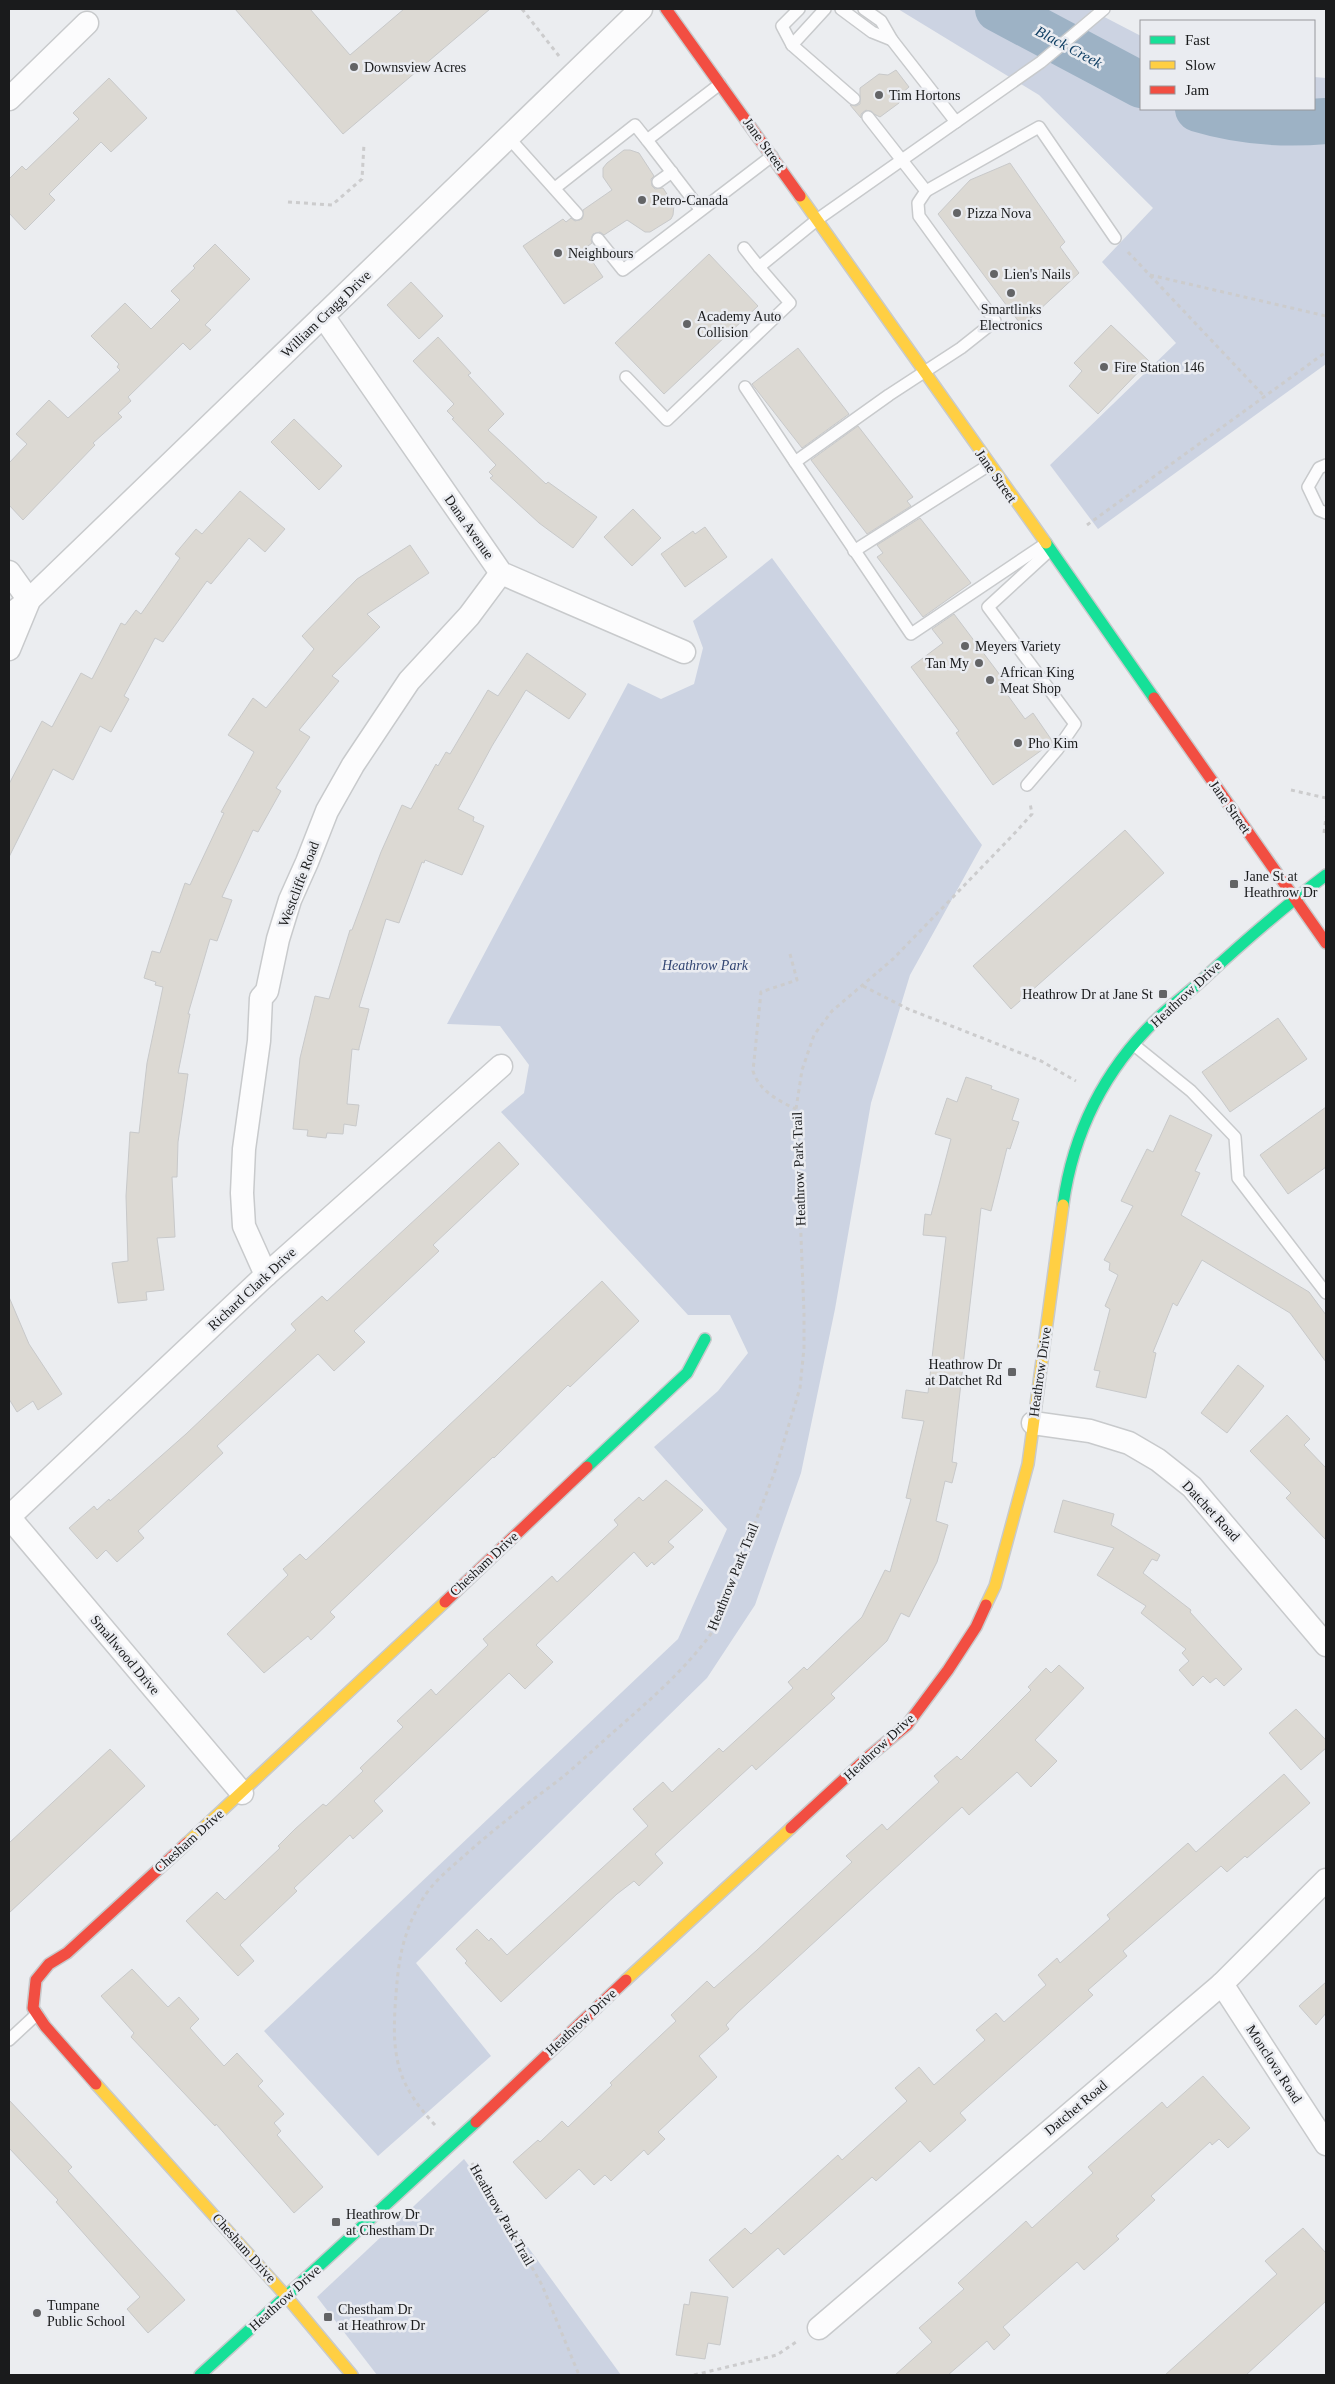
<svg xmlns="http://www.w3.org/2000/svg" width="1335" height="2384" font-family="'Times New Roman',serif">
<rect width="100%" height="100%" fill="#ebedf0"/>
<g fill="#ccd3e2">
<path d="M 898,9 L 1089,9 L 1141,36 L 1141,109 L 1314,109 L 1314,77 L 1326,78 L 1326,364 L 1098,529 L 1050,465 L 1176,343 L 1102,262 L 1153,208 L 1039,95 Z"/>
<path d="M 772,558 L 982,845 L 910,975 L 871,1103 L 835,1309 L 801,1473 L 755,1605 L 707,1678 L 416,1963 L 491,2056 L 378,2156 L 264,2031 L 678,1639 L 727,1529 L 654,1447 L 718,1391 L 748,1353 L 730,1315 L 688,1315 L 501,1112 L 524,1093 L 529,1065 L 500,1026 L 447,1024 L 628,683 L 661,699 L 694,684 L 703,648 L 693,621 Z"/>
<path d="M 464,2159 L 621,2375 L 377,2375 L 317,2297 Z"/>
</g>
<g fill="none" stroke-linecap="round" stroke-linejoin="round">
<g stroke="#9db2c5" stroke-width="46">
<path d="M 998,9 L 1141,85"/>
<path d="M 1198,109 C 1241,122 1282,125 1326,121"/>
</g>
</g>
<g fill="#dcd9d3" stroke="#c8c9ca">
<path d="M 235,9 L 310,9 L 350,55 L 404,9 L 490,9 L 343,134 Z"/>
<path d="M 896,70 L 909,87 L 901,94 L 899,103 L 880,117 L 866,110 L 861,114 L 861,118 L 850,105 L 856,106 L 860,104 L 860,88 L 879,74 L 888,75 Z"/>
<path d="M 109,78 L 147,118 L 111,152 L 101,142 L 49,194 L 55,200 L 25,230 L 9,213 L 9,179 L 22,166 L 26,170 L 79,119 L 73,113 Z"/>
<path d="M 624,150 L 630,150 L 639,153 L 654,176 L 651,179 L 652,186 L 655,189 L 663,188 L 674,205 L 673,215 L 671,219 L 650,232 L 645,232 L 627,220 L 604,235 L 600,232 L 593,234 L 591,240 L 592,243 L 584,249 L 603,277 L 564,304 L 523,246 L 563,219 L 566,222 L 571,218 L 575,221 L 582,219 L 583,210 L 612,190 L 603,177 L 603,168 L 607,163 Z"/>
<path d="M 1010,163 L 1065,242 L 1060,247 L 1079,273 L 1022,326 L 938,214 L 970,180 Z"/>
<path d="M 215,244 L 250,279 L 205,325 L 211,330 L 190,350 L 183,343 L 128,397 L 131,401 L 118,413 L 122,417 L 93,443 L 95,445 L 23,520 L 9,505 L 9,463 L 27,444 L 16,434 L 49,400 L 68,418 L 120,370 L 117,367 L 119,364 L 91,336 L 125,303 L 151,329 L 180,300 L 171,291 L 195,268 L 193,266 Z"/>
<path d="M 709,254 L 758,306 L 664,394 L 615,343 Z"/>
<path d="M 411,282 L 443,316 L 419,339 L 387,305 Z"/>
<path d="M 1111,325 L 1149,361 L 1098,414 L 1069,386 L 1082,371 L 1074,363 Z"/>
<path d="M 438,337 L 471,373 L 468,375 L 504,414 L 488,430 L 546,484 L 548,482 L 597,517 L 573,548 L 539,523 L 490,478 L 493,476 L 489,472 L 496,465 L 452,419 L 454,418 L 447,411 L 454,404 L 413,361 Z"/>
<path d="M 798,348 L 849,414 L 802,448 L 752,384 Z"/>
<path d="M 294,419 L 342,466 L 319,490 L 271,442 Z"/>
<path d="M 858,426 L 913,497 L 907,501 L 911,506 L 867,534 L 811,460 Z"/>
<path d="M 240,491 L 285,529 L 265,552 L 249,538 L 211,584 L 207,581 L 163,642 L 155,638 L 124,696 L 129,699 L 111,732 L 100,726 L 73,780 L 53,769 L 9,857 L 9,784 L 42,721 L 52,727 L 81,673 L 92,679 L 121,623 L 125,625 L 136,610 L 141,614 L 180,558 L 175,554 L 196,529 L 202,534 Z"/>
<path d="M 633,509 L 661,538 L 632,566 L 604,537 Z"/>
<path d="M 920,518 L 971,583 L 923,617 L 877,557 L 883,553 L 877,545 Z"/>
<path d="M 705,527 L 727,557 L 685,587 L 661,554 L 693,531 L 695,534 Z"/>
<path d="M 410,545 L 429,573 L 367,614 L 380,627 L 332,676 L 339,681 L 299,730 L 310,737 L 276,788 L 281,791 L 258,832 L 253,830 L 222,897 L 232,900 L 217,941 L 210,939 L 188,1014 L 190,1014 L 178,1073 L 188,1074 L 178,1142 L 177,1177 L 172,1177 L 175,1237 L 157,1238 L 164,1290 L 146,1292 L 147,1300 L 118,1303 L 112,1263 L 128,1261 L 126,1196 L 130,1132 L 139,1133 L 147,1063 L 163,987 L 155,985 L 156,982 L 144,978 L 152,951 L 160,953 L 185,883 L 190,885 L 224,813 L 221,812 L 254,752 L 228,735 L 253,698 L 266,708 L 314,649 L 302,636 L 357,579 Z"/>
<path d="M 954,614 L 1006,683 L 1001,686 L 1025,719 L 1033,713 L 1053,742 L 993,785 L 956,733 L 959,731 L 911,667 L 943,643 L 932,629 Z"/>
<path d="M 527,653 L 586,694 L 569,719 L 526,690 L 492,746 L 458,809 L 474,817 L 473,821 L 484,826 L 462,875 L 425,860 L 424,863 L 422,862 L 399,923 L 386,919 L 359,1007 L 369,1009 L 359,1048 L 359,1050 L 352,1049 L 347,1104 L 359,1105 L 356,1126 L 344,1124 L 343,1134 L 327,1133 L 326,1138 L 307,1136 L 308,1130 L 293,1129 L 300,1058 L 315,996 L 329,999 L 350,930 L 352,930 L 381,852 L 402,805 L 411,809 L 436,764 L 438,766 L 446,752 L 450,754 L 488,690 L 498,696 Z"/>
<path d="M 1125,830 L 1164,873 L 1011,1009 L 973,966 Z"/>
<path d="M 1278,1018 L 1307,1059 L 1230,1112 L 1202,1072 Z"/>
<path d="M 966,1077 L 992,1086 L 991,1089 L 1019,1099 L 1012,1120 L 1019,1122 L 1010,1149 L 1007,1148 L 991,1211 L 981,1208 L 952,1462 L 957,1463 L 952,1483 L 945,1481 L 936,1521 L 948,1525 L 937,1562 L 909,1617 L 901,1613 L 887,1641 L 831,1694 L 835,1698 L 756,1770 L 752,1765 L 655,1854 L 663,1863 L 639,1886 L 634,1881 L 617,1894 L 501,2002 L 465,1963 L 467,1961 L 456,1949 L 477,1929 L 489,1941 L 491,1938 L 507,1955 L 648,1826 L 633,1809 L 663,1782 L 672,1792 L 719,1748 L 723,1752 L 793,1688 L 788,1682 L 804,1667 L 807,1670 L 862,1617 L 885,1570 L 890,1572 L 911,1499 L 906,1498 L 924,1421 L 902,1418 L 906,1390 L 928,1393 L 943,1262 L 946,1237 L 923,1235 L 925,1214 L 931,1215 L 951,1139 L 935,1134 L 947,1098 L 957,1102 Z"/>
<path d="M 1326,1107 L 1326,1167 L 1288,1194 L 1260,1155 Z"/>
<path d="M 1170,1115 L 1212,1135 L 1195,1171 L 1200,1173 L 1181,1215 L 1309,1292 L 1326,1315 L 1326,1362 L 1290,1313 L 1202,1260 L 1177,1306 L 1173,1303 L 1153,1352 L 1156,1353 L 1146,1398 L 1096,1387 L 1100,1371 L 1094,1370 L 1110,1309 L 1105,1306 L 1118,1275 L 1109,1270 L 1110,1263 L 1104,1260 L 1133,1206 L 1121,1201 L 1147,1149 L 1153,1152 Z"/>
<path d="M 499,1142 L 519,1164 L 433,1245 L 439,1251 L 354,1331 L 365,1342 L 334,1371 L 318,1354 L 217,1446 L 223,1453 L 138,1531 L 144,1538 L 117,1562 L 106,1550 L 97,1559 L 69,1528 L 94,1506 L 97,1510 L 109,1499 L 110,1501 L 186,1434 L 296,1330 L 291,1324 L 322,1296 L 327,1301 Z"/>
<path d="M 602,1281 L 639,1321 L 570,1387 L 568,1385 L 494,1458 L 493,1457 L 330,1612 L 335,1617 L 311,1640 L 308,1636 L 264,1673 L 227,1634 L 288,1575 L 283,1569 L 300,1554 L 306,1560 Z"/>
<path d="M 9,1297 L 29,1344 L 62,1394 L 38,1410 L 33,1401 L 17,1412 L 9,1399 Z"/>
<path d="M 1238,1365 L 1264,1386 L 1227,1433 L 1201,1413 Z"/>
<path d="M 1287,1415 L 1310,1439 L 1304,1445 L 1326,1468 L 1326,1540 L 1286,1498 L 1291,1493 L 1250,1451 Z"/>
<path d="M 666,1480 L 703,1510 L 668,1542 L 674,1547 L 654,1565 L 652,1562 L 647,1567 L 634,1552 L 536,1645 L 553,1662 L 525,1689 L 509,1673 L 374,1801 L 383,1811 L 353,1839 L 350,1835 L 294,1888 L 297,1891 L 240,1945 L 254,1961 L 238,1976 L 186,1921 L 217,1892 L 225,1900 L 280,1848 L 278,1846 L 295,1829 L 323,1804 L 326,1806 L 363,1771 L 360,1768 L 403,1727 L 397,1721 L 431,1689 L 436,1695 L 488,1645 L 483,1639 L 552,1576 L 557,1582 L 618,1525 L 614,1520 L 639,1497 L 643,1501 Z"/>
<path d="M 1063,1500 L 1114,1514 L 1111,1525 L 1160,1555 L 1157,1561 L 1152,1559 L 1143,1573 L 1191,1610 L 1190,1612 L 1242,1669 L 1224,1686 L 1216,1678 L 1210,1683 L 1203,1676 L 1193,1686 L 1179,1670 L 1189,1661 L 1182,1653 L 1186,1649 L 1141,1613 L 1146,1606 L 1097,1575 L 1114,1548 L 1054,1532 Z"/>
<path d="M 1059,1665 L 1084,1688 L 1035,1740 L 1057,1761 L 1031,1787 L 1017,1772 L 969,1815 L 962,1807 L 737,2013 L 726,2025 L 729,2029 L 699,2056 L 717,2077 L 658,2132 L 665,2139 L 648,2155 L 644,2150 L 611,2181 L 605,2175 L 594,2185 L 579,2169 L 546,2199 L 513,2162 L 538,2140 L 540,2142 L 562,2121 L 568,2127 L 612,2085 L 610,2083 L 676,2021 L 671,2015 L 707,1981 L 714,1988 L 757,1950 L 852,1862 L 846,1856 L 882,1824 L 887,1830 L 939,1782 L 934,1776 L 957,1756 L 961,1760 L 1031,1690 L 1028,1687 L 1046,1668 L 1051,1673 Z"/>
<path d="M 1296,1709 L 1326,1740 L 1326,1748 L 1301,1770 L 1269,1733 Z"/>
<path d="M 110,1749 L 145,1786 L 9,1913 L 9,1843 Z"/>
<path d="M 1284,1774 L 1310,1803 L 1247,1858 L 1245,1856 L 1227,1872 L 1221,1866 L 1123,1951 L 1127,1956 L 1088,1990 L 1093,1995 L 960,2113 L 966,2120 L 930,2152 L 920,2141 L 876,2181 L 872,2177 L 784,2255 L 778,2248 L 733,2288 L 709,2260 L 745,2228 L 751,2234 L 838,2155 L 842,2160 L 907,2101 L 895,2088 L 919,2067 L 934,2085 L 985,2040 L 976,2030 L 996,2013 L 1004,2022 L 1046,1985 L 1038,1975 L 1057,1958 L 1060,1963 L 1110,1919 L 1107,1915 L 1188,1843 L 1196,1852 Z"/>
<path d="M 132,1969 L 168,2007 L 179,1997 L 199,2019 L 190,2028 L 224,2066 L 237,2053 L 263,2081 L 258,2086 L 284,2114 L 274,2123 L 281,2131 L 277,2135 L 323,2187 L 294,2213 L 216,2124 L 215,2126 L 131,2037 L 134,2033 L 101,1996 Z"/>
<path d="M 1326,1982 L 1326,2013 L 1316,2025 L 1299,2006 Z"/>
<path d="M 1203,2076 L 1250,2128 L 1228,2148 L 1219,2139 L 1212,2145 L 1210,2142 L 1151,2196 L 1155,2200 L 1116,2236 L 1119,2239 L 1084,2270 L 1077,2262 L 1003,2327 L 1010,2335 L 994,2350 L 987,2341 L 948,2375 L 895,2375 L 932,2342 L 919,2328 L 964,2289 L 958,2283 L 1026,2221 L 1032,2228 L 1093,2173 L 1088,2167 L 1162,2102 L 1167,2108 Z"/>
<path d="M 9,2100 L 72,2167 L 68,2171 L 185,2300 L 148,2333 L 127,2309 L 140,2297 L 56,2202 L 58,2200 L 9,2148 Z"/>
<path d="M 1303,2228 L 1326,2253 L 1326,2301 L 1246,2375 L 1165,2375 L 1277,2274 L 1265,2261 Z"/>
<path d="M 691,2292 L 728,2297 L 720,2345 L 708,2343 L 705,2359 L 676,2355 L 684,2304 L 689,2305 Z"/>
</g>
<g fill="none" stroke-linecap="round" stroke-linejoin="round">
<g stroke="#c8cacc" stroke-width="14">
<g id="lane">
<path d="M 825,9 L 792,45 L 854,99"/>
<path d="M 841,9 L 872,32 L 892,40"/>
<path d="M 864,9 L 881,21 L 892,40 L 956,122"/>
<path d="M 792,45 L 782,26 L 799,9"/>
<path d="M 509,138 L 577,214"/>
<path d="M 658,182 L 672,172"/>
<path d="M 555,188 L 635,125 L 647,140"/>
<path d="M 926,191 L 1039,127 L 1115,238"/>
<path d="M 700,209 L 647,140 L 720,84"/>
<path d="M 598,239 L 623,270 L 772,156"/>
<path d="M 744,248 L 759,267"/>
<path d="M 626,377 L 667,420 L 790,303 L 759,267 L 818,219 L 1041,62 L 1104,9"/>
<path d="M 745,387 L 795,462 L 889,395 L 961,348 L 995,321 L 919,216 L 918,203 L 926,191 L 868,117"/>
<path d="M 795,462 L 911,634 L 1045,544"/>
<path d="M 1326,465 L 1319,468 L 1308,487 L 1319,510 L 1326,513"/>
<path d="M 854,551 L 989,465"/>
<path d="M 1027,785 L 1057,750 L 1075,724 L 988,607 L 1049,551"/>
<path d="M 1134,1045 L 1191,1091 L 1235,1137 L 1238,1178 L 1326,1293"/>
<path d="M 9,2040 L 37,2014"/>
</g>
</g>
<g stroke="#c8cacc" stroke-width="25">
<g id="street">
<path d="M 9,99 L 87,23"/>
<path d="M 323,316 L 501,573 L 684,652"/>
<path d="M 9,572 L 29,600"/>
<path d="M 9,616 L 29,600 L 641,9"/>
<path d="M 9,649 L 28,603"/>
<path d="M 266,1275 L 244,1226 L 242,1193 L 244,1149 L 259,1041 L 261,998 L 267,991 L 278,939 L 290,900 L 307,862 L 327,811 L 353,765 L 409,681 L 469,616 L 501,573"/>
<path d="M 1033,1423 L 1090,1431 L 1129,1443 L 1158,1460 L 1192,1487 L 1326,1645"/>
<path d="M 9,1517 L 266,1275 L 501,1066"/>
<path d="M 9,1517 L 242,1793"/>
<path d="M 1222,1984 L 1326,2144"/>
<path d="M 819,2328 L 1222,1984 L 1326,1880"/>
</g>
</g>
<g stroke="#c8cacc" stroke-width="14">
<g id="fast">
<path d="M 1046,543 L 1154,698"/>
<path d="M 1063,1205 C 1073,1133 1105,1069 1158,1018 C 1171,1005 1187,994 1201,981 C 1241,944 1282,908 1326,875"/>
<path d="M 587,1467 L 687,1373 L 705,1339"/>
<path d="M 200,2375 L 476,2122"/>
</g>
</g>
<g stroke="#c8cacc" stroke-width="14">
<g id="slow">
<path d="M 800,196 L 1046,543"/>
<path d="M 986,1605 L 995,1586 L 1028,1464 L 1063,1205"/>
<path d="M 187,1843 L 445,1602"/>
<path d="M 626,1980 L 791,1828"/>
<path d="M 96,2084 L 286,2296 L 352,2375"/>
</g>
</g>
<g stroke="#c8cacc" stroke-width="14">
<g id="jam">
<path d="M 666,9 L 800,196"/>
<path d="M 1154,698 L 1326,943"/>
<path d="M 445,1602 L 587,1467"/>
<path d="M 791,1828 L 867,1758 L 907,1725 L 948,1670 L 976,1627 L 986,1605"/>
<path d="M 96,2084 L 45,2026 L 33,2008 L 36,1980 L 49,1964 L 67,1953 L 187,1843"/>
<path d="M 476,2122 L 626,1980"/>
</g>
</g>
<g stroke="#cccccd" stroke-width="3" stroke-dasharray="4 4" stroke-linecap="butt">
<path d="M 522,9 L 559,56"/>
<path d="M 288,202 L 332,205 L 362,179 L 364,144"/>
<path d="M 1128,252 L 1265,397"/>
<path d="M 1150,275 L 1326,316"/>
<path d="M 1087,525 L 1326,352"/>
<path d="M 1291,790 L 1326,798"/>
<path d="M 1324,833 L 1326,817"/>
<path d="M 790,954 L 797,980 L 761,992 L 753,1071 C 759,1091 779,1101 796,1109"/>
<path d="M 863,986 L 908,1009 L 1041,1061 L 1076,1081"/>
<path d="M 435,2125 C 399,2086 392,2060 395,2008 C 398,1965 400,1938 422,1900 C 432,1883 449,1869 464,1856 C 493,1830 524,1806 555,1783 C 577,1766 597,1746 618,1728 C 652,1698 686,1669 713,1631 L 774,1474 L 800,1388 L 804,1348 L 804,1313 L 796,1109 L 802,1070 L 814,1035 L 832,1011 L 893,959 L 1013,835 L 1032,814 L 1030,803"/>
<path d="M 472,2163 L 542,2285 L 579,2375"/>
<path d="M 694,2375 L 777,2355 L 799,2340"/>
</g>
<use href="#lane" stroke="#fcfcfd" stroke-width="11"/>
<use href="#street" stroke="#fcfcfd" stroke-width="22"/>
<use href="#fast" stroke="#16e098" stroke-width="11"/>
<use href="#slow" stroke="#ffcf43" stroke-width="11"/>
<use href="#jam" stroke="#f24e42" stroke-width="11"/>
</g>
<g fill="#636466" stroke="#eaecf1" stroke-width="2">
<circle cx="354" cy="67" r="5"/>
<circle cx="879" cy="95" r="5"/>
<circle cx="642" cy="200" r="5"/>
<circle cx="957" cy="213" r="5"/>
<circle cx="558" cy="253" r="5"/>
<circle cx="994" cy="274" r="5"/>
<circle cx="1011" cy="293" r="5"/>
<circle cx="687" cy="324" r="5"/>
<circle cx="1104" cy="367" r="5"/>
<circle cx="965" cy="646" r="5"/>
<circle cx="979" cy="663" r="5"/>
<circle cx="990" cy="680" r="5"/>
<circle cx="1018" cy="743" r="5"/>
<rect x="1229" y="879" width="10" height="10" rx="2.5"/>
<rect x="1158" y="989" width="10" height="10" rx="2.5"/>
<rect x="1007" y="1367" width="10" height="10" rx="2.5"/>
<rect x="331" y="2217" width="10" height="10" rx="2.5"/>
<circle cx="37" cy="2313" r="5"/>
<rect x="323" y="2312" width="10" height="10" rx="2.5"/>
</g>
<g text-anchor="middle" dominant-baseline="central" stroke-width="5" stroke-linejoin="round" paint-order="stroke">
<g font-size="14" fill="#1a1b1c" stroke="#eaecf1" text-anchor="start">
<text x="364" y="67">Downsview Acres</text>
<text x="889" y="95">Tim Hortons</text>
<text x="652" y="200">Petro-Canada</text>
<text x="967" y="213">Pizza Nova</text>
<text x="568" y="253">Neighbours</text>
<text x="1004" y="274">Lien's Nails</text>
<text x="1011" y="309" text-anchor="middle">Smartlinks<tspan x="1011" dy="16">Electronics</tspan></text>
<text x="697" y="316">Academy Auto<tspan x="697" dy="16">Collision</tspan></text>
<text x="1114" y="367">Fire Station 146</text>
<text x="975" y="646">Meyers Variety</text>
<text x="969" y="663" text-anchor="end">Tan My</text>
<text x="1000" y="672">African King<tspan x="1000" dy="16">Meat Shop</tspan></text>
<text x="1028" y="743">Pho Kim</text>
<text x="1244" y="876">Jane St at<tspan x="1244" dy="16">Heathrow Dr</tspan></text>
<text x="1153" y="994" text-anchor="end">Heathrow Dr at Jane St</text>
<text x="1002" y="1364" text-anchor="end">Heathrow Dr<tspan x="1002" dy="16">at Datchet Rd</tspan></text>
<text x="346" y="2214">Heathrow Dr<tspan x="346" dy="16">at Chestham Dr</tspan></text>
<text x="47" y="2305">Tumpane<tspan x="47" dy="16">Public School</tspan></text>
<text x="338" y="2309">Chestham Dr<tspan x="338" dy="16">at Heathrow Dr</tspan></text>
</g>
<g font-size="14" fill="#1a1b1c" stroke="#eaecf1">
<text transform="translate(764 144) rotate(54)">Jane Street</text>
<text transform="translate(326 314) rotate(-44)">William Cragg Drive</text>
<text transform="translate(996 476) rotate(55)">Jane Street</text>
<text transform="translate(469 527) rotate(55)">Dana Avenue</text>
<text transform="translate(1230 807) rotate(55)">Jane Street</text>
<text transform="translate(299 884) rotate(-69)">Westcliffe Road</text>
<text transform="translate(1186 994) rotate(-43)">Heathrow Drive</text>
<text transform="translate(799 1169) rotate(-92)">Heathrow Park Trail</text>
<text transform="translate(252 1289) rotate(-43)">Richard Clark Drive</text>
<text transform="translate(1040 1372) rotate(-82)">Heathrow Drive</text>
<text transform="translate(1211 1511) rotate(47)">Datchet Road</text>
<text transform="translate(484 1564) rotate(-43)">Chesham Drive</text>
<text transform="translate(733 1577) rotate(-68)">Heathrow Park Trail</text>
<text transform="translate(125 1655) rotate(50)">Smallwood Drive</text>
<text transform="translate(879 1747) rotate(-43)">Heathrow Drive</text>
<text transform="translate(189 1841) rotate(-42)">Chesham Drive</text>
<text transform="translate(581 2022) rotate(-43)">Heathrow Drive</text>
<text transform="translate(1274 2064) rotate(57)">Monclova Road</text>
<text transform="translate(1076 2108) rotate(-40)">Datchet Road</text>
<text transform="translate(502 2215) rotate(60)">Heathrow Park Trail</text>
<text transform="translate(244 2248) rotate(48)">Chesham Drive</text>
<text transform="translate(285 2298) rotate(-42)">Heathrow Drive</text>
</g>
<g font-size="14" font-style="italic" fill="#324572" stroke="#eaecf1">
<text x="705" y="965">Heathrow Park</text>
</g>
<g font-size="15" font-style="italic" fill="#103f63" stroke="#eaecf1">
<text transform="translate(1069 47) rotate(28)">Black Creek</text>
</g>
</g>
<rect width="1335" height="2384" fill="none" stroke="#1a1b1c" stroke-width="20"/>
<rect x="1140" y="20" width="175" height="90" fill="#eaecf1" stroke="#97989c"/>
<rect x="1150" y="36" width="25" height="8" fill="#16e098" stroke="#97989c"/>
<text x="1185" y="45" font-size="15" fill="#1a1b1c">Fast</text>
<rect x="1150" y="61" width="25" height="8" fill="#ffcf43" stroke="#97989c"/>
<text x="1185" y="70" font-size="15" fill="#1a1b1c">Slow</text>
<rect x="1150" y="86" width="25" height="8" fill="#f24e42" stroke="#97989c"/>
<text x="1185" y="95" font-size="15" fill="#1a1b1c">Jam</text>
</svg>
